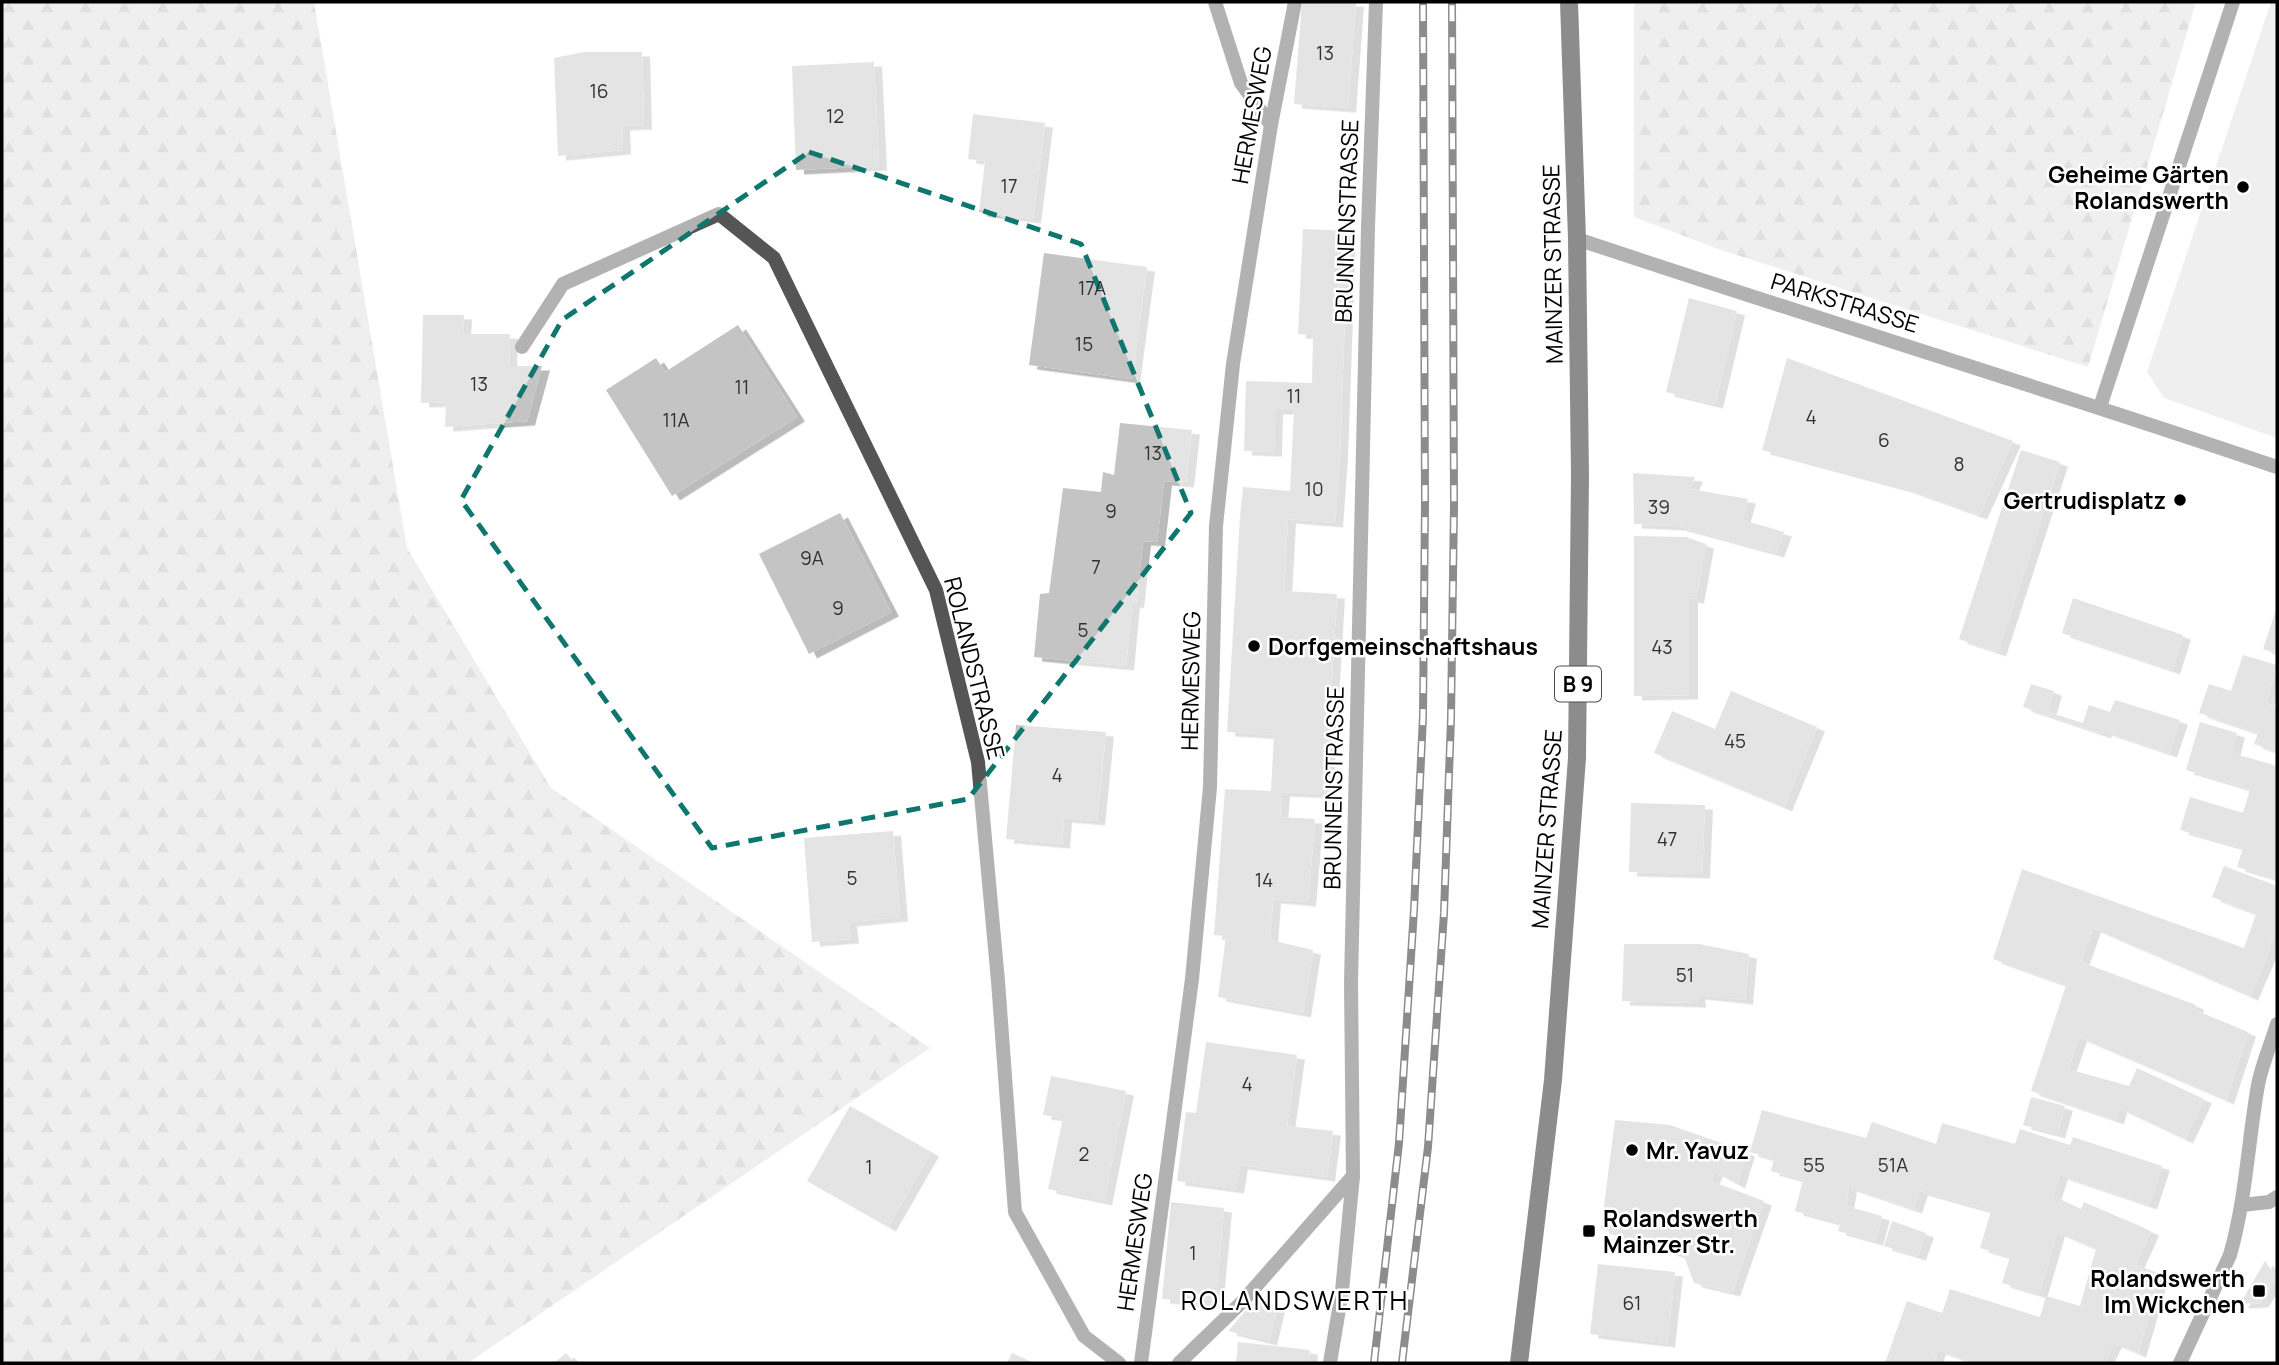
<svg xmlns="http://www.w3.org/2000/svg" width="2279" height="1365" font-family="Manrope,sans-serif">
<defs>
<pattern id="forest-firs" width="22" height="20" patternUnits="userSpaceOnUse" patternTransform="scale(1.75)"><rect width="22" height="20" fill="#dcdcdc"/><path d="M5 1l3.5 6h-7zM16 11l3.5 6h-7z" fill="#bbb"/></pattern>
<filter id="shadow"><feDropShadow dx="8" dy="4.5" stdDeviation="0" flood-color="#0004"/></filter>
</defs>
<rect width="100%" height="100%" fill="#fff"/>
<path fill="#dcdcdc" d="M 2271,2 L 2277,2 L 2277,438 L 2164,398 L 2147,372 Z"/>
<g fill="url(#forest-firs)">
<path d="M 2,2 L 314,2 L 407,548 L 551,788 L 930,1048 L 468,1363 L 2,1363 Z"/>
<path d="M 1634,2 L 2196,2 L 2088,367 L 1721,250 L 1634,217 Z"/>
</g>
<g fill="#c4c4c4" filter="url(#shadow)">
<path d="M 1302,2 L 1356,2 L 1348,108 L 1294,104 Z"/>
<path d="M 584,52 L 642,52 L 644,125 L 622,126 L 623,150 L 558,156 L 554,58 Z"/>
<path d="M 874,62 L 879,166 L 796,170 L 792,66 Z"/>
<path d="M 973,114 L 1045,123 L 1033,219 L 979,212 L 985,161 L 968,159 Z"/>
<path d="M 1303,229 L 1348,231 L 1340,454 L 1335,523 L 1288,519 L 1284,591 L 1337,594 L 1325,794 L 1282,792 L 1280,817 L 1315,819 L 1308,902 L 1273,899 L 1270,940 L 1313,950 L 1303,1013 L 1218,997 L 1226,936 L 1214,935 L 1225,789 L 1271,791 L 1274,735 L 1227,732 L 1240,516 L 1243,487 L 1290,491 L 1294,410 L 1275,410 L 1274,452 L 1244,451 L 1246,381 L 1312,383 L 1313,335 L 1298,334 Z"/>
<path d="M 1044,253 L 1147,267 L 1132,379 L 1029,365 Z"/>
<path d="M 1689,298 L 1737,311 L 1715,404 L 1666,392 Z"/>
<path d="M 423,315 L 464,315 L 463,334 L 510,334 L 509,366 L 542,366 L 527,421 L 445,427 L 446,402 L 421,403 Z"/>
<path d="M 738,325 L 797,417 L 672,496 L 606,390 L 656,358 L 665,372 Z"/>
<path d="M 1787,358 L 2013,441 L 1979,515 L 1904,488 L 1762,450 Z"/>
<path d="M 1120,423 L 1192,430 L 1186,483 L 1164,481 L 1157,542 L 1143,541 L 1136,604 L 1132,603 L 1126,666 L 1034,657 L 1040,594 L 1049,593 L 1063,488 L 1101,492 L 1103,472 L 1114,475 Z"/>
<path d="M 2021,450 L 2060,462 L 1998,652 L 1959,639 Z"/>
<path d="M 1633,473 L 1695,477 L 1690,489 L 1748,499 L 1742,520 L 1784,532 L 1776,553 L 1677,526 L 1634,524 Z"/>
<path d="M 840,513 L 891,612 L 809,654 L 759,554 Z"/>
<path d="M 1634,536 L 1686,537 L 1706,544 L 1696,599 L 1690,598 L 1690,695 L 1634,696 Z"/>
<path d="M 2073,598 L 2183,635 L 2172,670 L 2062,633 Z"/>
<path d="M 2277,607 L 2277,654 L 2263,649 Z"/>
<path d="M 2243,655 L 2277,665 L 2266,703 L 2277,707 L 2277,752 L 2254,744 L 2258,733 L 2199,713 L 2209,684 L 2231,691 Z"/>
<path d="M 2031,684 L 2054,691 L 2048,712 L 2083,723 L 2089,705 L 2110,712 L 2115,700 L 2180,720 L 2169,753 L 2104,731 L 2103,734 L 2023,707 Z"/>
<path d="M 1731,691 L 1817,727 L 1784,807 L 1654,753 L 1672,711 L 1715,729 Z"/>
<path d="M 2200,722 L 2237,733 L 2232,753 L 2277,766 L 2277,879 L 2237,867 L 2243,848 L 2180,830 L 2190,797 L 2243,813 L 2250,789 L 2186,770 Z"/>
<path d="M 1016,725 L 1106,732 L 1097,821 L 1064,818 L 1062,844 L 1006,839 Z"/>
<path d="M 1631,803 L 1705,805 L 1702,874 L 1629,872 Z"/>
<path d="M 893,831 L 900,917 L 849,922 L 851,939 L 812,942 L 804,838 Z"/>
<path d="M 2224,866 L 2277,886 L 2277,923 L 2267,957 L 2250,996 L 2093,928 L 2081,962 L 2196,1005 L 2195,1010 L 2248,1032 L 2226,1100 L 2079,1037 L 2068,1069 L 2129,1086 L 2137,1068 L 2204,1099 L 2185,1139 L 2119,1108 L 2116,1120 L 2031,1091 L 2066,985 L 1993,959 L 2022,869 L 2244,948 L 2256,914 L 2212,897 Z"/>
<path d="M 1624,944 L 1699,944 L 1749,954 L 1745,1000 L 1697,995 L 1698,1003 L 1622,1001 Z"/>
<path d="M 1206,1042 L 1297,1055 L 1287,1126 L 1333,1131 L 1327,1177 L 1240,1165 L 1236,1189 L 1177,1181 L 1186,1112 L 1196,1113 Z"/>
<path d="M 1051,1076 L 1126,1091 L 1104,1201 L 1048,1189 L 1063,1118 L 1043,1115 Z"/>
<path d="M 2031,1097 L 2065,1106 L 2057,1134 L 2023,1125 Z"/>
<path d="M 850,1106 L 931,1152 L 888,1227 L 807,1181 Z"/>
<path d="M 1762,1110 L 1866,1138 L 1872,1122 L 1936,1144 L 1942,1123 L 2015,1144 L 2020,1129 L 2070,1145 L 2073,1137 L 2162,1166 L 2149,1205 L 2060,1175 L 2053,1196 L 2081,1209 L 2084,1202 L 2151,1231 L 2136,1265 L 2161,1274 L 2138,1353 L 2114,1343 L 2104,1363 L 1975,1363 L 1938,1350 L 1934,1363 L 1885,1363 L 1907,1301 L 1942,1313 L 1950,1289 L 2040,1317 L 2046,1296 L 2080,1306 L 2096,1249 L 2057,1232 L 2039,1294 L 2002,1283 L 2010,1257 L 1980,1248 L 1991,1211 L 1920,1191 L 1914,1209 L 1849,1187 L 1846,1206 L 1882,1216 L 1875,1241 L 1838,1231 L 1840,1223 L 1795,1211 L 1803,1180 L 1771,1171 L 1774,1159 L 1750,1152 Z"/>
<path d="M 1615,1120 L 1670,1125 L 1747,1152 L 1737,1184 L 1715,1172 L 1711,1181 L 1764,1201 L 1732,1292 L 1694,1283 L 1684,1256 L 1601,1229 Z"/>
<path d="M 1171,1202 L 1224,1208 L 1215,1304 L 1162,1299 Z"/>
<path d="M 1892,1221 L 1926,1233 L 1918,1256 L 1884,1246 Z"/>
<path d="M 2265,1261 L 2277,1278 L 2260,1303 L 2240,1304 Z"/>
<path d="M 1598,1264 L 1675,1272 L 1667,1343 L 1590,1334 Z"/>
<path d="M 1256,1299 L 1278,1304 L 1269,1341 L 1228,1331 Z"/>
<path d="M 1238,1342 L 1310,1350 L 1309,1363 L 1236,1363 Z"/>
<path d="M 566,1353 L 575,1363 L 554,1363 Z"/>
<path d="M 1012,1353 L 1034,1363 L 1007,1363 Z"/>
</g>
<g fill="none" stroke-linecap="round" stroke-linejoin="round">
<g stroke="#555" stroke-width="14">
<path d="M 1215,2 L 1241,83 L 1271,125"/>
<path d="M 522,347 L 563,284 L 719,214 L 774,258 L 936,590 L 978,762 L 998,981 L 1015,1212 L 1084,1336 L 1119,1363"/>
<path d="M 2242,1205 L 2269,1202 L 2277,1197"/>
</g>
<g stroke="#555" stroke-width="14">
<path d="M 1577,239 C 1810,317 2045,388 2277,467"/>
<path d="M 2100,407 L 2233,2"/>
<path d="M 1141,1363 L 1192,979 L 1210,787 L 1216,526 L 1233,364 L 1271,125 L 1295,2"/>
<path d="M 1179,1363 L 1242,1302 L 1353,1176"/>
<path d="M 1330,1363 L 1342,1291 L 1353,1176 L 1351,983 L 1368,227 L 1376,2"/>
<path d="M 2180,1363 L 2230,1255 C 2246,1199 2248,1142 2258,1085 C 2262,1064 2271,1044 2277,1024"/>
</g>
<path stroke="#000" stroke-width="18" d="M 1519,1363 L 1553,1080 L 1577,758 L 1580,476 L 1577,239 L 1569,2"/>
<g stroke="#000" stroke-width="8">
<g id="rail">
<path d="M 1374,1363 L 1399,1143 L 1414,910 L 1423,716 L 1425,504 L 1423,2"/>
<path d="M 1402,1363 L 1428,1147 L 1444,913 L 1451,718 L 1454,506 L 1452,2"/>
</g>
</g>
<use href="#rail" stroke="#fff" stroke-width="5" stroke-dasharray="16" stroke-linecap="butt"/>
</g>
<path d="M0 0H2279V1365H0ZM 809,152 L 1081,244 L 1191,513 L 968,799 L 712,848 L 461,500 L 562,320 Z" fill="#fff" fill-opacity=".55" fill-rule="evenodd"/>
<path fill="none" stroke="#0f766e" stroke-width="5" stroke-dasharray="14 9" stroke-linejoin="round" d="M 809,152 L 1081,244 L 1191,513 L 968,799 L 712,848 L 461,500 L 562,320 Z"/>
<g fill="#000" stroke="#fff" stroke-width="2.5">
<circle cx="2243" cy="187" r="7"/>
<circle cx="2180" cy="500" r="7"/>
<circle cx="1254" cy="646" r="7"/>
<circle cx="1632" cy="1150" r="7"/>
<rect x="1582" y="1224" width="14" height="14" rx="3.5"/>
<rect x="2252" y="1284" width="14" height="14" rx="3.5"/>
</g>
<g text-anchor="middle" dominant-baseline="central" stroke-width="5" stroke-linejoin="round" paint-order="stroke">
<g font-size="19" fill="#313131">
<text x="1325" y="53">13</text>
<text x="599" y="91">16</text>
<text x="835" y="116">12</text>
<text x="1009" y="186">17</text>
<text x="1092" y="288">17A</text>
<text x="1084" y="344">15</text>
<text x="479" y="384">13</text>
<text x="742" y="387">11</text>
<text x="1294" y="396">11</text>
<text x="1811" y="417">4</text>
<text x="676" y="420">11A</text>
<text x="1884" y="440">6</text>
<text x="1153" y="453">13</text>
<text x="1959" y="464">8</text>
<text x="1314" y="489">10</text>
<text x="1659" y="507">39</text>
<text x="1111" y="511">9</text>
<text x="812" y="558">9A</text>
<text x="1096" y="567">7</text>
<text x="838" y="608">9</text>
<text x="1083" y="630">5</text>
<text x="1662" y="647">43</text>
<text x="1735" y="741">45</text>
<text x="1057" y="775">4</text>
<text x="1667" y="839">47</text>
<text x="852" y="878">5</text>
<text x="1264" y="880">14</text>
<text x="1685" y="975">51</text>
<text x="1247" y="1084">4</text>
<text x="1084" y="1154">2</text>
<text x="1814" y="1165">55</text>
<text x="1893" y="1165">51A</text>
<text x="869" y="1167">1</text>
<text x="1193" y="1253">1</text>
<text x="1632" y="1303">61</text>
</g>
<rect fill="#fff" stroke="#4c4c4c" stroke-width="2" x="1555" y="666.5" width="46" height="35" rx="5"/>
<g font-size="21" font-weight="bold" fill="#000">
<text x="1578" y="684">B 9</text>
</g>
<g font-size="23" fill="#000" stroke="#fff">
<text transform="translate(1251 115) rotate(-80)">HERMESWEG</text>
<text transform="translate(1346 221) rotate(-88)">BRUNNENSTRASSE</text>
<text transform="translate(1552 264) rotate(-91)">MAINZER STRASSE</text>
<text transform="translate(1845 302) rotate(17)">PARKSTRASSE</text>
<text transform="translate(975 668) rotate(76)">ROLANDSTRASSE</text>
<text transform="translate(1190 681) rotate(-89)">HERMESWEG</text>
<text transform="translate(1333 788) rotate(-89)">BRUNNENSTRASSE</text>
<text transform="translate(1546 829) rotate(-86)">MAINZER STRASSE</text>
<text transform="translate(1134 1242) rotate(-82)">HERMESWEG</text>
</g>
<g font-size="23" font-weight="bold" fill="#000" stroke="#fff" text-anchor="end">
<text x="2229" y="174">Geheime Gärten<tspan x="2229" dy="26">Rolandswerth</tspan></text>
<text x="2166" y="500">Gertrudisplatz</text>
<text x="1268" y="646" text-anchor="start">Dorfgemeinschaftshaus</text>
<text x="1646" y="1150" text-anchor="start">Mr. Yavuz</text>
<text x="1603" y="1218" text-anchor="start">Rolandswerth<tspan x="1603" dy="26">Mainzer Str.</tspan></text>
<text x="2245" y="1278">Rolandswerth<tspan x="2245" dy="26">Im Wickchen</tspan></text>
</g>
<g font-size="26" letter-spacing="2" fill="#000" stroke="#fff">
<text x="1295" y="1300">ROLANDSWERTH</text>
</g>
</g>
<rect width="2279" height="1365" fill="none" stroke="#000000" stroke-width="7"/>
</svg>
